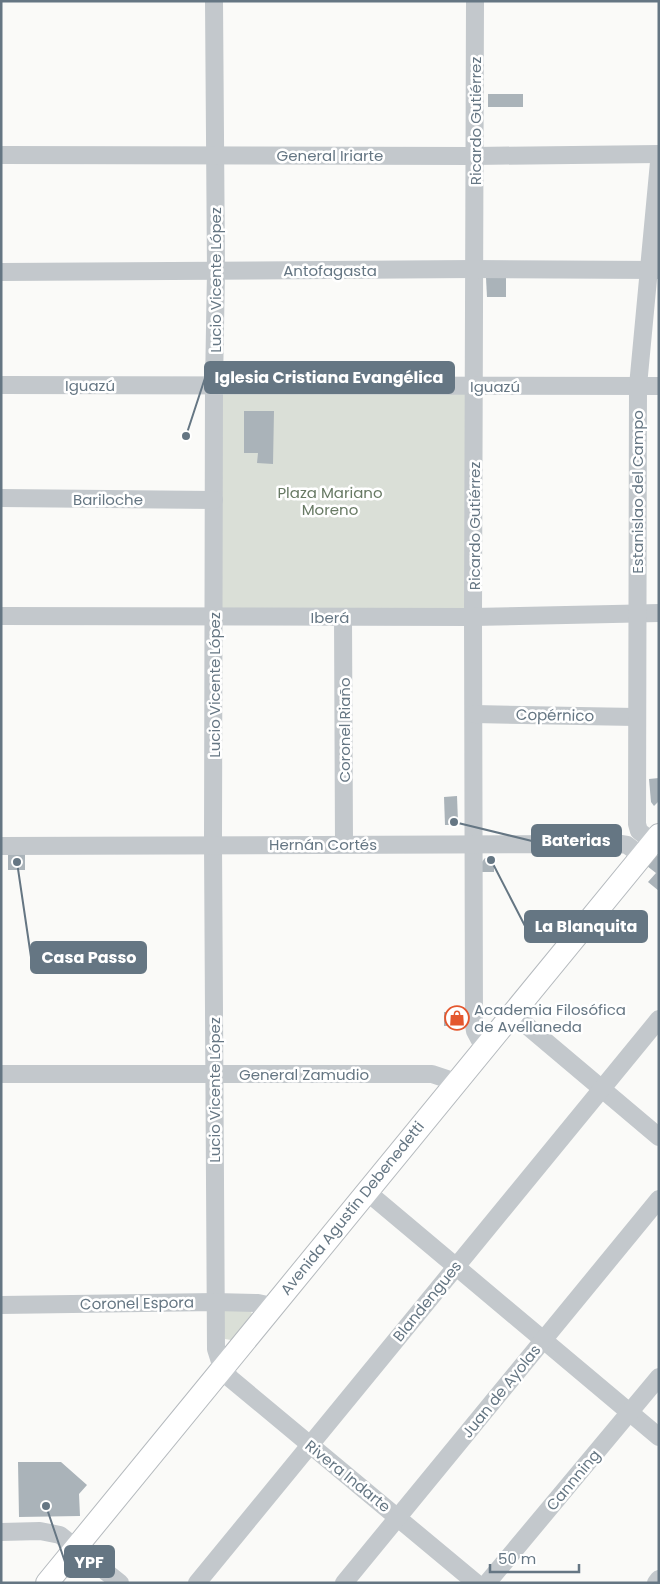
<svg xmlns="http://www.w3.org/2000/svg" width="660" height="1584" font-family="Poppins,sans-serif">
<rect width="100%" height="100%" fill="#fafaf8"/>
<g fill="#dadfd7">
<path d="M 214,384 L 475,386 L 473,617 L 214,615 Z"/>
<path d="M 224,1309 L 250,1309 L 252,1314 L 231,1340 L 225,1339 L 222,1314 Z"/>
</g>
<g fill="#aab3b9">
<rect x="488" y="94" width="35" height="13"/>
<path d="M 486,278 L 506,278 L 506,297 L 487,297 Z"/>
<path d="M 244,411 L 274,411 L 273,464 L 257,463 L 258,453 L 244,453 Z"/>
<path d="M 659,778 L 659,801 L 654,806 L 651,802 L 649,779 Z"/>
<path d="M 457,796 L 458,822 L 454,825 L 445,825 L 444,797 Z"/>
<rect x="8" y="854" width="17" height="16"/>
<path d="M 656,855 L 659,857 L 659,891 L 648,882 L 656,873 L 647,866 Z"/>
<path d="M 485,858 L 494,859 L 494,872 L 480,872 L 481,863 Z"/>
<rect x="444" y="1012" width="16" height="14"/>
<path d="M 18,1462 L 61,1462 L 87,1485 L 79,1494 L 80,1516 L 19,1517 Z"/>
</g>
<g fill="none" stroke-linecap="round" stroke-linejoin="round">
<g stroke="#b5babe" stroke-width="24">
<path id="major" d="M 47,1583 L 659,835"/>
</g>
<g stroke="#c3c8cc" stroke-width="18">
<path d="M 214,1 L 216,271 L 214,384 L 213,844 L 216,1349 L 222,1368 L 231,1379 L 476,1583"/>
<path d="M 475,1 L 473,617 L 474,1025 L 475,1031 L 484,1048"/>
<path d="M 1,155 L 475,156 L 659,154"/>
<path d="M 1,272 L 474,269 L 658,270"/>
<path d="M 1,385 L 659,386"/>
<path d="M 1,498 L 214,500"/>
<path d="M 1,616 L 473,617 L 659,613"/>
<path d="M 343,617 L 344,844"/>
<path d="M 474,714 L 636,717"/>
<path d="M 653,842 L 639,831 L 637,824 L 638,386 L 659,162"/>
<path d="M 1,846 L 621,844 L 627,845 L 642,856"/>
<path d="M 512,1013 L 659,1137"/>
<path d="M 1,1074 L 432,1074 L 456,1082"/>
<path d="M 366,1191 L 659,1437"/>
<path d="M 1,1305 L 215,1302 L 258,1303 L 272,1306"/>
<path d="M 1,1532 L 40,1531 L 60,1535 L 120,1583"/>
<path d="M 197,1583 L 659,1019"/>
<path d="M 344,1583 L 659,1199"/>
<path d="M 487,1583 L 659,1377"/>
<path d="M 656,1583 L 659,1579"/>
</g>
<use href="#major" stroke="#fff" stroke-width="22"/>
</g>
<defs>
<g id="shop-ring" transform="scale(1.25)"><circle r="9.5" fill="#fff" stroke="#e4572e" stroke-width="1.5"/><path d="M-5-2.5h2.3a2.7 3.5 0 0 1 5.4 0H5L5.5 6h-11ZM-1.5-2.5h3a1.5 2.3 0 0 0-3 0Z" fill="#e4572e"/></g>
</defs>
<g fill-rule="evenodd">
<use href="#shop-ring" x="457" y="1018"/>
</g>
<g text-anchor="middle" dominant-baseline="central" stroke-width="5" stroke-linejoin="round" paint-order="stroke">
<g font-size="15" fill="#657683" stroke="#fff">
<text transform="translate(475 121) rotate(-90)">Ricardo Gutiérrez</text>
<text x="330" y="155">General Iriarte</text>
<text x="330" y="270">Antofagasta</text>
<text transform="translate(215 280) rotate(-90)">Lucio Vicente López</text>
<text x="90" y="385">Iguazú</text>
<text x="495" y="386">Iguazú</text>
<text transform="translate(637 492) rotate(-90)">Estanislao del Campo</text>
<text x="108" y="499">Bariloche</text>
<text transform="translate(474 526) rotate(-90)">Ricardo Gutiérrez</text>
<text x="330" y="617">Iberá</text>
<text transform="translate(214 685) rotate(-90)">Lucio Vicente López</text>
<text transform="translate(555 715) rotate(1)">Copérnico</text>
<text transform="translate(344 730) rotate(-90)">Coronel Riaño</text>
<text x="323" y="844">Hernán Cortés</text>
<text x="304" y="1074">General Zamudio</text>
<text transform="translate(214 1090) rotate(-90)">Lucio Vicente López</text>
<text transform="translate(352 1208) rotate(-51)">Avenida Agustín Debenedetti</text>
<text transform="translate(427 1301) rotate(-51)">Blandengues</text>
<text transform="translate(137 1303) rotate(-1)">Coronel Espora</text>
<text transform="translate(501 1391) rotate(-51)">Juan de Ayolas</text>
<text transform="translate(348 1476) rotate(39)">Rivera Indarte</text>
<text transform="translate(573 1480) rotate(-50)">Cannning</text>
</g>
<g font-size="15" fill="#687a64" stroke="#fff">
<text x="330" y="492">Plaza Mariano<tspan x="330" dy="17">Moreno</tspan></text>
</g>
<g font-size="15" fill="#657683" stroke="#fff" text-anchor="start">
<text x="474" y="1009">Academia Filosófica<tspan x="474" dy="17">de Avellaneda</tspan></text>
</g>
</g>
<path fill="none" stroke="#657683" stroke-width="2" d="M186 436L205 378M454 822L532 841M491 860L525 926M17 862L31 957M46 1506L65 1562"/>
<g fill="#657683" stroke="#fff" stroke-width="2">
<circle cx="186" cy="436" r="5"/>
<circle cx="454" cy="822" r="5"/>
<circle cx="491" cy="860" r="5"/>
<circle cx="17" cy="862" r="5"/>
<circle cx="46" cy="1506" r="5"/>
</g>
<g fill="#657683" stroke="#657683" stroke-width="2">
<rect x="205" y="362" width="249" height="31" rx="5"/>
<rect x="532" y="825" width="89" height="31" rx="5"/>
<rect x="525" y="911" width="122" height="31" rx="5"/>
<rect x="31" y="942" width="115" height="31" rx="5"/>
<rect x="65" y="1546" width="49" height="31" rx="5"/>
</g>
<g font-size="16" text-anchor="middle" font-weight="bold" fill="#fff">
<text x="329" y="383">Iglesia Cristiana Evangélica</text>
<text x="576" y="846">Baterias</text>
<text x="586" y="932">La Blanquita</text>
<text x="89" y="963">Casa Passo</text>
<text x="89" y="1568">YPF</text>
</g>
<rect width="660" height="1584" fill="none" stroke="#657683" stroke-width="5"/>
<path d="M490 1564v8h89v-8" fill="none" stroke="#657683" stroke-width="2.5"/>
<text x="498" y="1564" font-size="15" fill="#657683" stroke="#ffffff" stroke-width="4" paint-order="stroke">50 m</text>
</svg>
